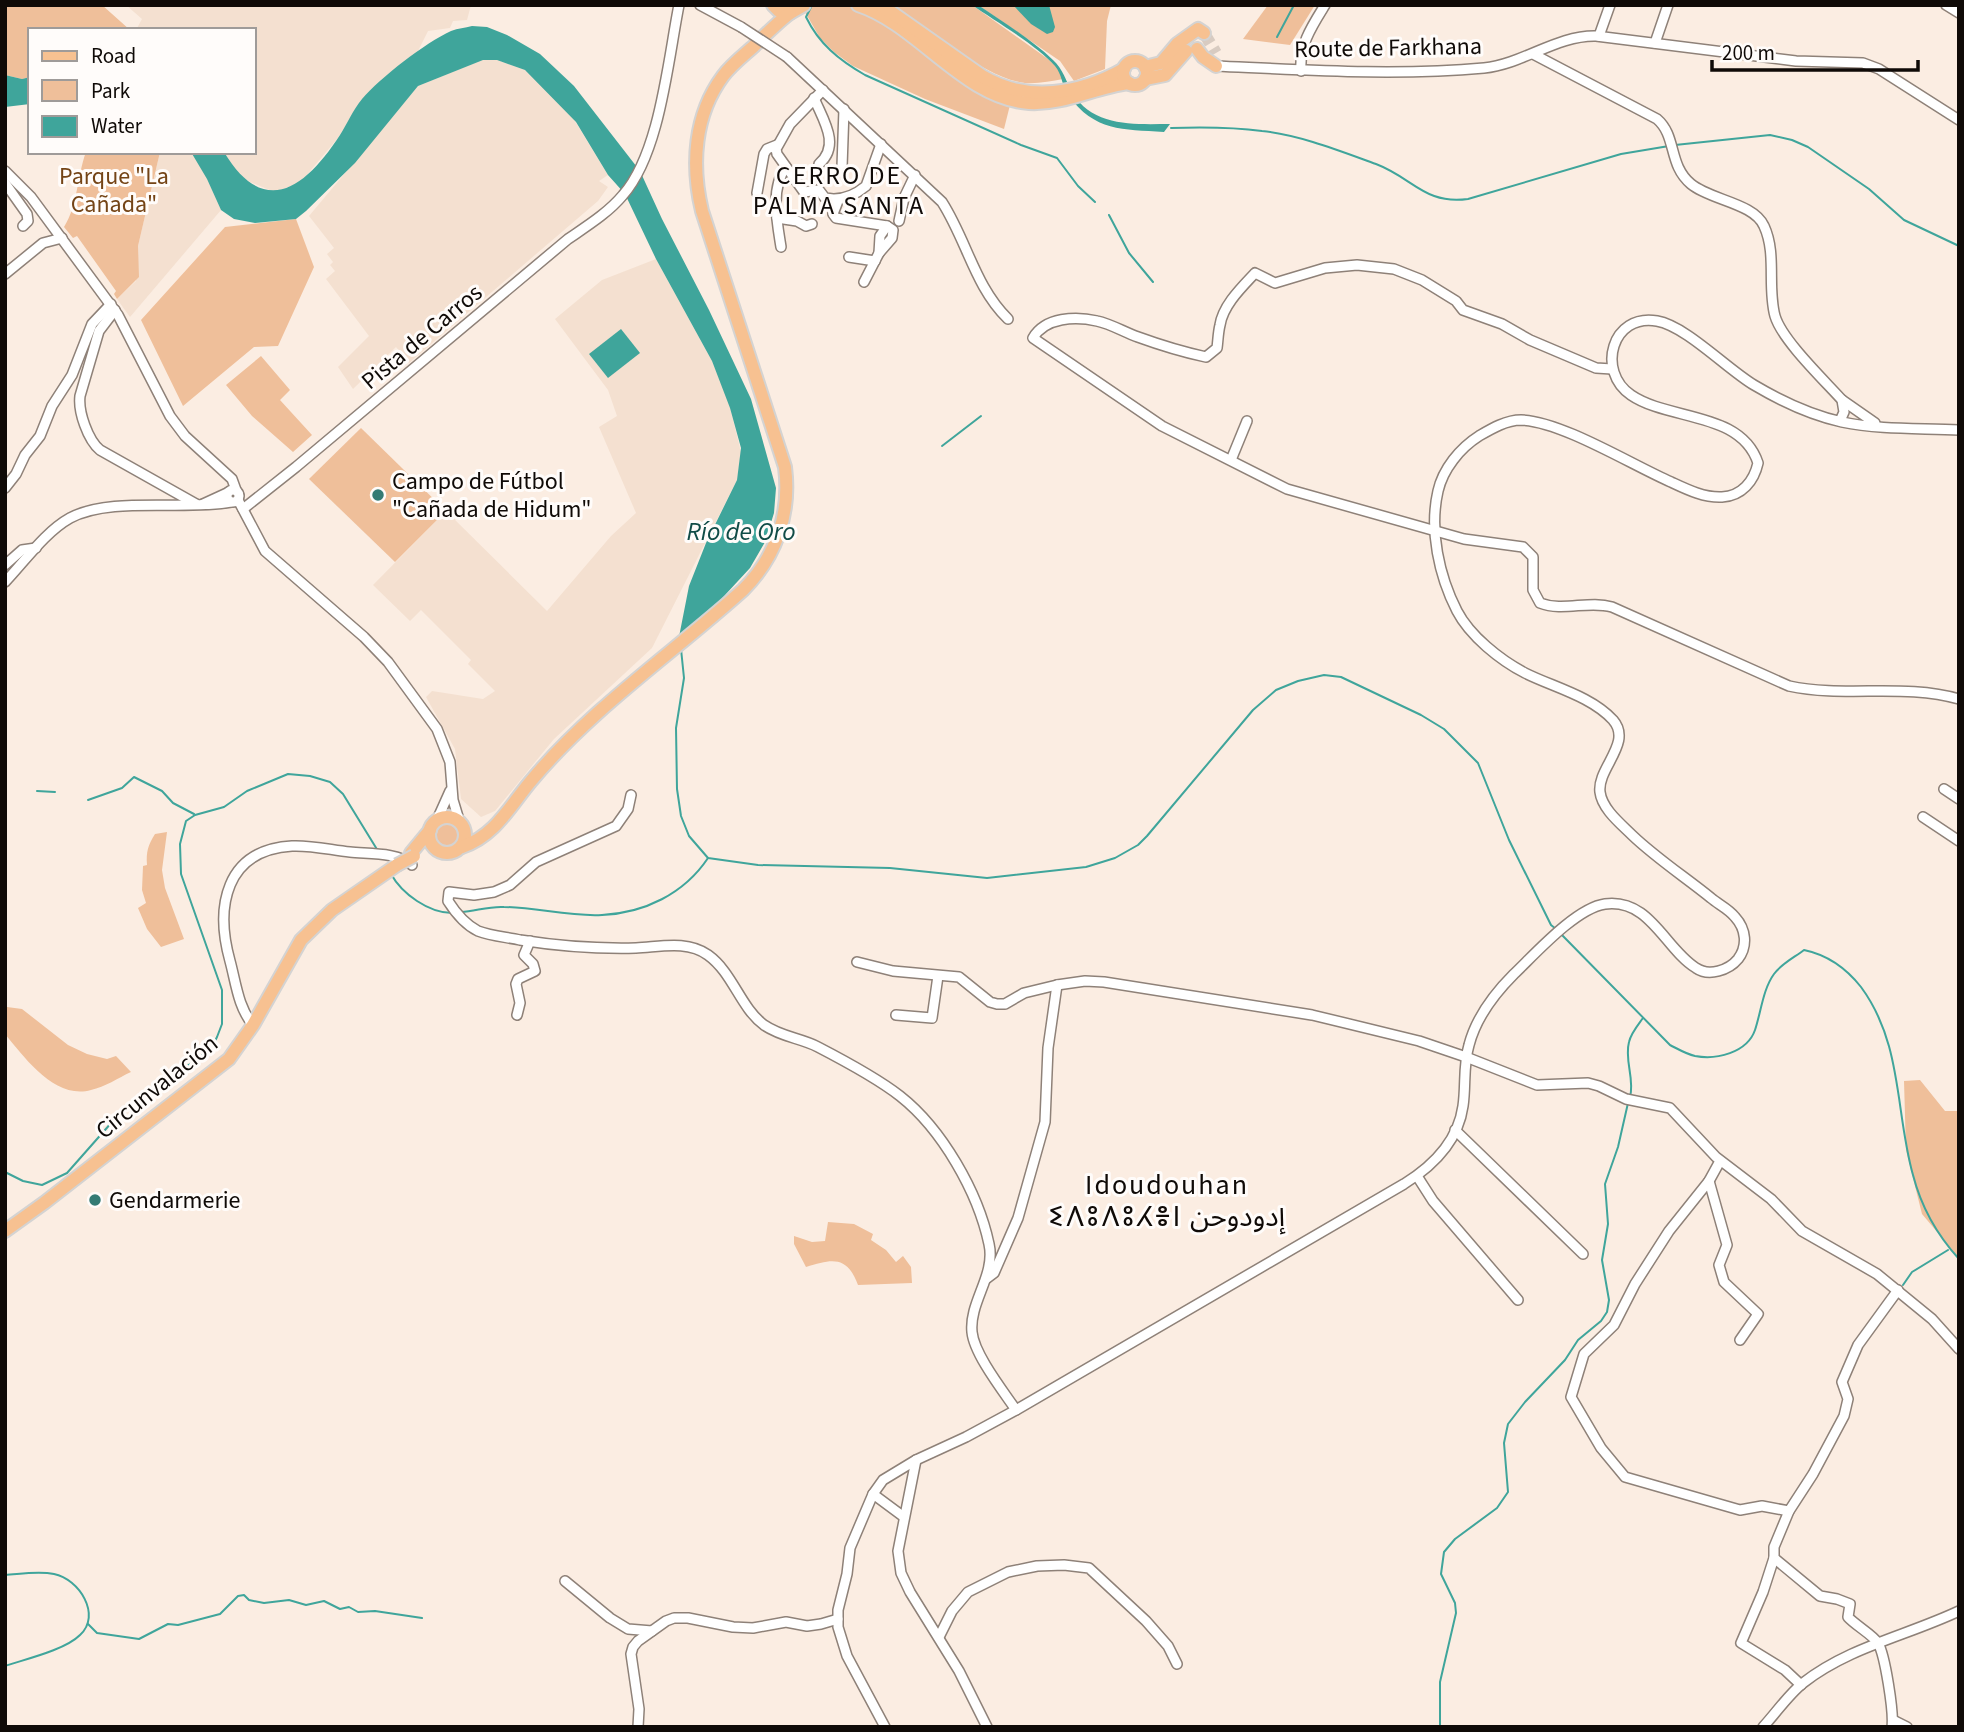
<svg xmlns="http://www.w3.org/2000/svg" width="1964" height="1732" font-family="'Source Sans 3','Noto Sans Arabic','Noto Sans Tifinagh',sans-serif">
<rect width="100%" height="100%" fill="#fbede2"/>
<g fill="#f4e0d0">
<path d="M 126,5 L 471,5 L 467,20 L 453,21 L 450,28 L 428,31 L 417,53 L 382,79 L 362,99 L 338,138 L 300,183 L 274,192 L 248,181 L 235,170 L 224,152 L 254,152 L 254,30 L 136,30 L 142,19 Z"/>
<path d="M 482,60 L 497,60 L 525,70 L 567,108 L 608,175 L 599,181 L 608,187 L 598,201 L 409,363 L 396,347 L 353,389 L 338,367 L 369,336 L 326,279 L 335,271 L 330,265 L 333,262 L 327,254 L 334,248 L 309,216 L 418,86 Z"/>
<path d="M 160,152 L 195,152 L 221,210 L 130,317 L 117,299 L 136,281 L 138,246 Z"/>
<path d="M 656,259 L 712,361 L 729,403 L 741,452 L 737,480 L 652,648 L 554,739 L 495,811 L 481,817 L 461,799 L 455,749 L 426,697 L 432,691 L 483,699 L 495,691 L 468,664 L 471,660 L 421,610 L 410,621 L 373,585 L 446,511 L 547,611 L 611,536 L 636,513 L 599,427 L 617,416 L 608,390 L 555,319 L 602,280 Z"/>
</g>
<g fill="#efbf9a">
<path d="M 5,5 L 102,5 L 130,30 L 30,30 L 30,77 L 22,79 L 5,75 Z"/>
<path d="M 809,5 L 846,5 L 864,11 L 982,91 L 1010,105 L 1004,129 L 925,99 L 853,66 L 834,52 L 820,38 L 805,12 Z"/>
<path d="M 894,5 L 972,5 L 1048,59 L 1057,67 L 1063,79 C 1051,81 1038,84 1025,83 C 984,78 928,29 894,5 Z"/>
<path d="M 978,5 L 1111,5 L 1107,21 L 1105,69 L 1074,81 L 1060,61 Z"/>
<path d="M 1268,5 L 1315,5 L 1290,45 L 1243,39 Z"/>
<path d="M 86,152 L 160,152 L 138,246 L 139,277 L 117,299 L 114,294 L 116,291 L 77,236 L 73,238 L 64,227 C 78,205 77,176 86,152 Z"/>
<path d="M 296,219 L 314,267 L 278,346 L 254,347 L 183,406 L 141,320 L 225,227 Z"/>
<path d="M 261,356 L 290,390 L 280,400 L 312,435 L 293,452 L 252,416 L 226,385 Z"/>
<path d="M 361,428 L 446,511 L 395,562 L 309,479 Z"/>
<circle cx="448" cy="836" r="13"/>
<path d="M 167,832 L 162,870 L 165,888 L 184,939 L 161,947 L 147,929 L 138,908 L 146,903 L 142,890 L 143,866 L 147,865 C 146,852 148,845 155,834 Z"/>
<path d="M 7,1007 L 22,1009 L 68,1045 L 87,1054 L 107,1059 L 116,1056 L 131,1072 C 118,1078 105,1087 91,1090 C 55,1100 25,1058 5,1034 Z"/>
<path d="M 1920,1080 L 1945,1111 L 1959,1111 L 1959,1258 L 1922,1214 L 1906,1150 L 1904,1081 Z"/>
<path d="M 828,1222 L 854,1224 L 873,1234 L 871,1240 L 886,1250 L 896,1262 L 903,1256 L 911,1267 L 912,1283 L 858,1285 C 847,1255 832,1259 806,1267 L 794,1244 L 794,1236 L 812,1242 L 825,1241 Z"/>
</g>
<g fill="#3fa59b">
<path d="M 972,5 L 978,5 C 1003,22 1031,39 1053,60 C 1063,69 1066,81 1072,92 C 1093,128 1135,124 1170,124 L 1164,132 C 1122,129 1095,132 1068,95 C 1062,86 1062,74 1055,66 C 1038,46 995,21 972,5 Z"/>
<path d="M 1013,5 L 1049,5 L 1055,27 L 1053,32 L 1047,34 L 1031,24 Z"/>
<path d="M 472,26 L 487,27 L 507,35 L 540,54 L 574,86 L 640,171 L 662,219 L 709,310 L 751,399 L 776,488 L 774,513 L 765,542 L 750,568 L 677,647 L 689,586 L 706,543 L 737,480 L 741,448 L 730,408 L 712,361 L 656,259 L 625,194 L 608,175 L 576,122 L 525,70 L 497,60 L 483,60 L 418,86 L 355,163 L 306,211 L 296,219 L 255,223 L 234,219 L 221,210 L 207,179 L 191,152 L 224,152 C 265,220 306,187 340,135 C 347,124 353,110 362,99 C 381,77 425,43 451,31 C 458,28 465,28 472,26 Z"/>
<path d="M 5,75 L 22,79 L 30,77 L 30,104 L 5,107 Z"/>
<path d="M 621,329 L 640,353 L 608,378 L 589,354 Z"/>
</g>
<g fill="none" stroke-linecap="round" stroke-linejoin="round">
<g stroke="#3fa59b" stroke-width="2">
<path d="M 812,5 L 806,17 C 819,44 839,60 865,75 L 1021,145 L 1057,158 L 1078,186 L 1095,202"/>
<path d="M 1277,37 L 1294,5"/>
<path d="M 1171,128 C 1201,127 1232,127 1262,131 C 1300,135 1340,151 1376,164 C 1413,178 1425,205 1468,199 L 1621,154 L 1669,146"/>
<path d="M 1675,145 L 1770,135 L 1792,140 L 1808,147 L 1869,189 L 1904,220 L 1959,246"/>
<path d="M 1109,215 L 1129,253 L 1153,282"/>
<path d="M 942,446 L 981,416"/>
<path d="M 681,649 L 684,678 L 676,728 L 677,789 L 681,816 L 689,836 L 708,858 L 758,865 L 890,868 L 987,878 L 1086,867 L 1115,858 L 1138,845 L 1147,836 L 1253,710 L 1276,690 L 1298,681 L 1324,675 L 1341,677 L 1421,715 L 1444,729 L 1478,763 L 1509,840 L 1551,925 L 1556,929"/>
<path d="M 37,791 L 55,792"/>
<path d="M 88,800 L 122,788 L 134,777 L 162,791 L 173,803 L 194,814"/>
<path d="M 391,874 C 402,894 429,913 452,913"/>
<path d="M 461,912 C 476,911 489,906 504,907 C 536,907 569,917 602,915 C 644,913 684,894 708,858"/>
<path d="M 1560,933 L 1670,1045 C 1678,1049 1686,1054 1695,1056 C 1716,1060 1747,1053 1755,1030 C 1761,1012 1763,989 1774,974 C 1781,964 1795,957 1804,950 C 1828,955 1846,968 1861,987 C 1903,1044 1895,1111 1913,1175 C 1921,1206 1938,1236 1959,1259"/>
<path d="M 1630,1097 C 1635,1079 1624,1060 1629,1042 C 1631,1033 1638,1025 1643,1018"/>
<path d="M 5,1172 L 23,1181 L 42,1185 L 67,1173 L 120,1113 L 151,1088 L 195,1061 L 212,1047 L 217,1037 L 222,1024 L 222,990 L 181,874 L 180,844 L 186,821 L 195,815 L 224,807 L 247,791 L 288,774 L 310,776 L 330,782 L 343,794 L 378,851"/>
<path d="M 1903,1285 L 1912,1272 L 1948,1250"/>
<path d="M 5,1575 C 21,1574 38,1571 54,1574 C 79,1579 102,1615 80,1635 C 65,1650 26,1659 5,1666"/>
<path d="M 88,1624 L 97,1633 L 139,1639 L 168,1624 L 178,1625 L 220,1614 L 238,1596 L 244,1595 L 249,1600 L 264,1603 L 289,1600 L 306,1605 L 324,1601 L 340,1609 L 349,1607 L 358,1612 L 375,1611 L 422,1618"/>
<path d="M 1440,1727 L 1440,1682 L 1456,1613 L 1455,1603 L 1441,1574 L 1444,1552 L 1455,1539 L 1497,1508 L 1508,1492 L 1504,1443 L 1508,1424 L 1525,1402 L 1565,1360 L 1578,1340 L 1601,1321 L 1607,1312 L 1609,1300 L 1602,1260 L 1608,1224 L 1605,1184 L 1618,1147 L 1628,1103"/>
</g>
<path stroke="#d8cbc1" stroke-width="12" stroke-dasharray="12 6" stroke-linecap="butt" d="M 1204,33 L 1216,53"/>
<g stroke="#8e8178" stroke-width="12">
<g id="minor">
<path d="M 700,5 L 741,27"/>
<path d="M 1946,5 L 1959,13"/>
<path d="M 1599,36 L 1610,5"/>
<path d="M 1655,43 L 1668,5"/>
<path d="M 1533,54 L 1657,119 C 1677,136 1668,165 1691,184 C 1710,200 1754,203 1764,226 C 1777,254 1767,287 1775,316 C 1782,340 1824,380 1842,400 L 1844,412 L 1840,421"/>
<path d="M 787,57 L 942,202 C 967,241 975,287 1008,319"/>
<path d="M 1216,66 C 1305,70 1395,76 1484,68 C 1523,64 1557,35 1596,36 L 1796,61 L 1863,63 L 1879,69 L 1959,120"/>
<path d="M 1301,71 C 1299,45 1312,26 1325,5"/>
<path d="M 823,90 L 790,124 L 776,149 L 777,154 L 804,192 L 819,190 L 825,198 C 840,201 854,196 866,186 L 881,144"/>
<path d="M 814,98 C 823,120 841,145 819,164"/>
<path d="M 842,167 L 844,109"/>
<path d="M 5,171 L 31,197 L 118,315 L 170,416 L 185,436 L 232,479 L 236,490"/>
<path d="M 5,183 L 27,214 L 28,221 L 23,226"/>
<path d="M 757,193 L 764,154 L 767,149 L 777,145"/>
<path d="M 838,201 L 833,214 L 836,218 L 887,226 L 893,230 L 892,238 L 879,253 L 864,282"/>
<path d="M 777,218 L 797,221 L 806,226 L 812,224"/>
<path d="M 899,221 L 904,198 L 915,175"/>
<path d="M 781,247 C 777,222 770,188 786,167"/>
<path d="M 879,253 L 880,236 L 887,226"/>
<path d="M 849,257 L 875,261"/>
<path d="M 5,274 L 43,243 L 62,238"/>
<path d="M 115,310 L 99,331 L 80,396 C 78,412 88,440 100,450 L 196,504"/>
<path d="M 1612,369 L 1596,368 L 1530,340 L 1502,324 L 1463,310 L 1456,301 L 1422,280 L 1394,269 L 1357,265 L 1325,268 L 1275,283 L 1255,273 C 1242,287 1223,305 1220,325 C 1218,333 1218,341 1217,348 L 1206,357 C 1183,352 1160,345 1138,337 C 1124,332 1111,324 1097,321 C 1076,316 1045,317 1033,338 L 1162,426 L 1287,489 L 1464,539 L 1523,547 L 1533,557 L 1533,590 L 1540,603 C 1563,612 1589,600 1612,607 L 1789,686 C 1845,698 1904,683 1959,699"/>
<path d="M 1842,400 L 1875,423"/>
<path d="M 1231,460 L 1247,421"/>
<path d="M 5,488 L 16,474 L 25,455 L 40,436 L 52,406 L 72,375 L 92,324 L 111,304"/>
<circle cx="233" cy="496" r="6"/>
<path d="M 238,500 L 265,551 L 364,637 L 388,662 L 437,729 L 450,762 L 453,800 L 459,820"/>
<path d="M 203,504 L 227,493"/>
<path d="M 243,509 L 296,467 L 568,239 C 587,226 608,213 623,195 C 660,153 668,60 679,5"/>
<path d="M 5,565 L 22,550 L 36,548"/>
<path d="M 5,582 C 25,561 45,532 70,518 C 111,496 184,511 231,502"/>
<path d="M 1944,789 L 1959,799"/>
<path d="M 631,795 L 628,809 L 616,826 L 536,862 L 510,885 L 494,892 L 474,895 L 449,892 L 448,901 C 455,912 466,925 478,931 C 491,936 506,937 520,940 C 558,946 596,949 636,948 C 660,947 687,940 708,955 C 733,973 740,1007 764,1025 C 781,1037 801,1038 818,1047 C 845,1061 877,1078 900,1096 C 942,1129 978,1192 989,1244 C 996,1275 969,1302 972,1332 C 974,1354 1003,1391 1016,1410"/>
<path d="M 1923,817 L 1959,841"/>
<path d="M 437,820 L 450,791"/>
<path d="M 857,962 L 893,971 L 959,977 L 990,1002 L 997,1004 L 1005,1004 L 1024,993 L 1057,985 L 1085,981 L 1104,982 L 1312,1015 L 1419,1041 L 1466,1057 L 1537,1085 L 1588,1083 L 1599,1086 L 1626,1099 L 1670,1108 L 1716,1157 L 1771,1199 L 1802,1231 L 1877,1274 L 1932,1319 L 1959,1349"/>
<path d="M 517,1015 L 520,1003 L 516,984 L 518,979 L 535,971 L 533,964 L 524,955 L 530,941"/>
<path d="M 896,1015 L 932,1018 L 938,976"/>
<path d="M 253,1025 C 238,1007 236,983 230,961 C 215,907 225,850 292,846 C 311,845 331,850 350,852 C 368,854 398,852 412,865"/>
<path d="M 1455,1130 L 1583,1254"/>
<path d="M 1720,1161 L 1709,1181 L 1669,1231 L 1635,1284 L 1614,1325 L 1584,1354 L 1571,1397 L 1601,1448 L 1625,1477 L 1740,1510 L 1762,1506 L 1789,1511"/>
<path d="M 1417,1176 L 1433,1201 L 1518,1300"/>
<path d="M 1709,1181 L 1727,1245 L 1719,1265 L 1724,1282 L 1758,1314 L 1740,1340"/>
<path d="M 986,1279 L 994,1273 L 1018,1218 L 1045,1122 L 1048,1048 L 1057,985"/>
<path d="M 916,1460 L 898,1551 L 901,1573 L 910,1592 L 959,1671 L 987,1727"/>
<path d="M 873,1494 L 904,1517"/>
<path d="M 1774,1558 L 1763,1592 L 1741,1643 L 1785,1670 L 1801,1685"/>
<path d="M 565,1581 L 610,1618 L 628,1629 L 652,1631"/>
<path d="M 939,1637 L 952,1611 L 968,1592 L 1008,1572 L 1037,1566 L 1064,1565 L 1089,1568 L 1146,1621 L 1168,1646 L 1177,1664"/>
<path d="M 1893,1720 L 1907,1727"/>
<path d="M 638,1727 L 639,1709 L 631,1654 L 633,1647 L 638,1641 L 666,1621 L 674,1618 L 688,1618 L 733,1627 L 753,1628 L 786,1622 L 807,1626 L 821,1624 L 838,1619"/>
<path d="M 885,1727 L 847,1656 L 838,1627 L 838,1610 L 847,1574 L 850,1548 L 873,1494 L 883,1480 L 916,1460 L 966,1437 L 1016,1410 L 1404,1184 C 1433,1166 1458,1142 1463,1106 C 1466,1086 1463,1065 1469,1045 C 1476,1018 1494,994 1514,974 C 1535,954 1576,908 1605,904 C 1650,898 1665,949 1696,968 C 1709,977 1729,970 1738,959 C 1748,946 1746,929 1735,917 C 1729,909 1718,904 1711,898 C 1685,877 1656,858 1632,835 C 1621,824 1602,809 1600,792 C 1597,768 1633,743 1613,720 C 1591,696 1553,687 1525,673 C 1500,660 1470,636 1457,611 C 1439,576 1429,530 1438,491 C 1443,469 1460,448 1479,436 C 1491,429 1506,420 1521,420 C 1561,421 1632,465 1671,482 C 1686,489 1704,498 1722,497 C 1742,496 1754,481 1758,463 C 1741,411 1669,421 1631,395 C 1596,371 1612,313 1657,321 C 1686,326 1727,369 1754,385 C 1781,401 1811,415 1842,422 C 1880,430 1920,428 1959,430"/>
<path d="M 1763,1727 C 1776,1713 1788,1695 1803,1683 C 1849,1647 1906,1636 1959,1611"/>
<path d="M 1892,1727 C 1894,1712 1885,1655 1878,1643 C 1873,1635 1855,1625 1848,1617 L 1850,1604 L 1837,1599 L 1820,1596 L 1774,1558 L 1774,1547 L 1789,1511 L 1813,1474 L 1844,1416 L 1848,1399 L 1842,1382 L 1858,1345 L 1898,1290"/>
</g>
</g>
<g stroke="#d4d3d2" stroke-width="16">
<g id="major">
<path d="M 773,5 L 779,11 L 790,13 L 804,5"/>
<path d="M 858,5 C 919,25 963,98 1029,103 C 1064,105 1095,87 1129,83"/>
<path d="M 881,5 L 982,76 C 1027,103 1080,94 1124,69"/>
<path d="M 1197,49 L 1203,57 L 1216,66"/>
<circle cx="1135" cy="73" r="12"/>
<path d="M 1145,67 L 1161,63 L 1177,44 L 1198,29 L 1204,33"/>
<path d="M 1145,79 L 1165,75 L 1186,51"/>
<circle cx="447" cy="835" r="18"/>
<path d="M 462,847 C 495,836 510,806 531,781 C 592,708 673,653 743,590 C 776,557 791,514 785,467 L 702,211 C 691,165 694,115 723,76 C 731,65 744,55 754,46 C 766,34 777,23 790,13"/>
<path d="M 411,853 L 430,830"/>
<path d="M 5,1231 L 44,1203 L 229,1059 L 253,1025 L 301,940 L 332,910 L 397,865"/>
</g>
</g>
<use href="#minor" stroke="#fff" stroke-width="9"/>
<use href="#major" stroke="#f7c191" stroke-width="12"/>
<g stroke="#8e8178" stroke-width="12" stroke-linecap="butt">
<path id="minor-bridge" d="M 741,27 L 787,57"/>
</g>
<g stroke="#d4d3d2" stroke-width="16" stroke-linecap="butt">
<path id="major-bridge" d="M 397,865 L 414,856"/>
</g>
<use href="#minor-bridge" stroke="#fff" stroke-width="9"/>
<use href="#major-bridge" stroke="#f7c191" stroke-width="12"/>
</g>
<g fill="#347b74" stroke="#fffcfa" stroke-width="2.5">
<circle cx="378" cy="495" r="7"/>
<circle cx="95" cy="1200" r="7"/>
</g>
<g text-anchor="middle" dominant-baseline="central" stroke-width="6" stroke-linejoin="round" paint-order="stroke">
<g font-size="24" fill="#0f0a07" stroke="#fffcfa">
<text transform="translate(1388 48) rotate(-1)">Route de Farkhana</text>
<text transform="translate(422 337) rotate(-40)">Pista de Carros</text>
<text transform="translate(157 1087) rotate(-39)">Circunvalación</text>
</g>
<g font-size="24" fill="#744416" stroke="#fffcfa">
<text x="114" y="176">Parque "La<tspan x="114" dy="28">Cañada"</tspan></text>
</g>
<g font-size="24" fill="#0f0a07" stroke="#fffcfa" text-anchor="start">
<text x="392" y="481">Campo de Fútbol<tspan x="392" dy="28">"Cañada de Hidum"</tspan></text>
<text x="109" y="1200">Gendarmerie</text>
</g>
<g font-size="26" letter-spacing="2" fill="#0f0a07" stroke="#fffcfa">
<text x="839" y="175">CERRO DE<tspan x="839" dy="30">PALMA SANTA</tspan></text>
</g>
<g font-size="26" font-style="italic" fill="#114c47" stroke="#fffcfa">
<text x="741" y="531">Río de Oro</text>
</g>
<g font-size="28" letter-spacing="2" fill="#0f0a07" stroke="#fffcfa">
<text x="1167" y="1185">Idoudouhan<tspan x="1167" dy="32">ⵉⴷⵓⴷⵓⵃⴻⵏ إدودوحن</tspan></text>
</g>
</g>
<rect width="1964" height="1732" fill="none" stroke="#0f0a07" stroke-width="14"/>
<rect x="28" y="28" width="228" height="126" fill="#fffcfa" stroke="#9f9b99" stroke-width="2"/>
<rect x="42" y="51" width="35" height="10" fill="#f7c191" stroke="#9f9b99" stroke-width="2"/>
<text x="91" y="63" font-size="21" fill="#0f0a07">Road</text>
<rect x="42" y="80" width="35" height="21" fill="#efbf9a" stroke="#9f9b99" stroke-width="2"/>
<text x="91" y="98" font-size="21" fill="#0f0a07">Park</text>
<rect x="42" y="116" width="35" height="21" fill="#3fa59b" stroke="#9f9b99" stroke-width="2"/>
<text x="91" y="133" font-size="21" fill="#0f0a07">Water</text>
<path d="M1712 60v10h206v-10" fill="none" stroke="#0f0a07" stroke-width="3.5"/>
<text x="1722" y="60" font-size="21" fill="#0f0a07" stroke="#fffcfa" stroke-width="5" paint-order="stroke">200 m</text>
</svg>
